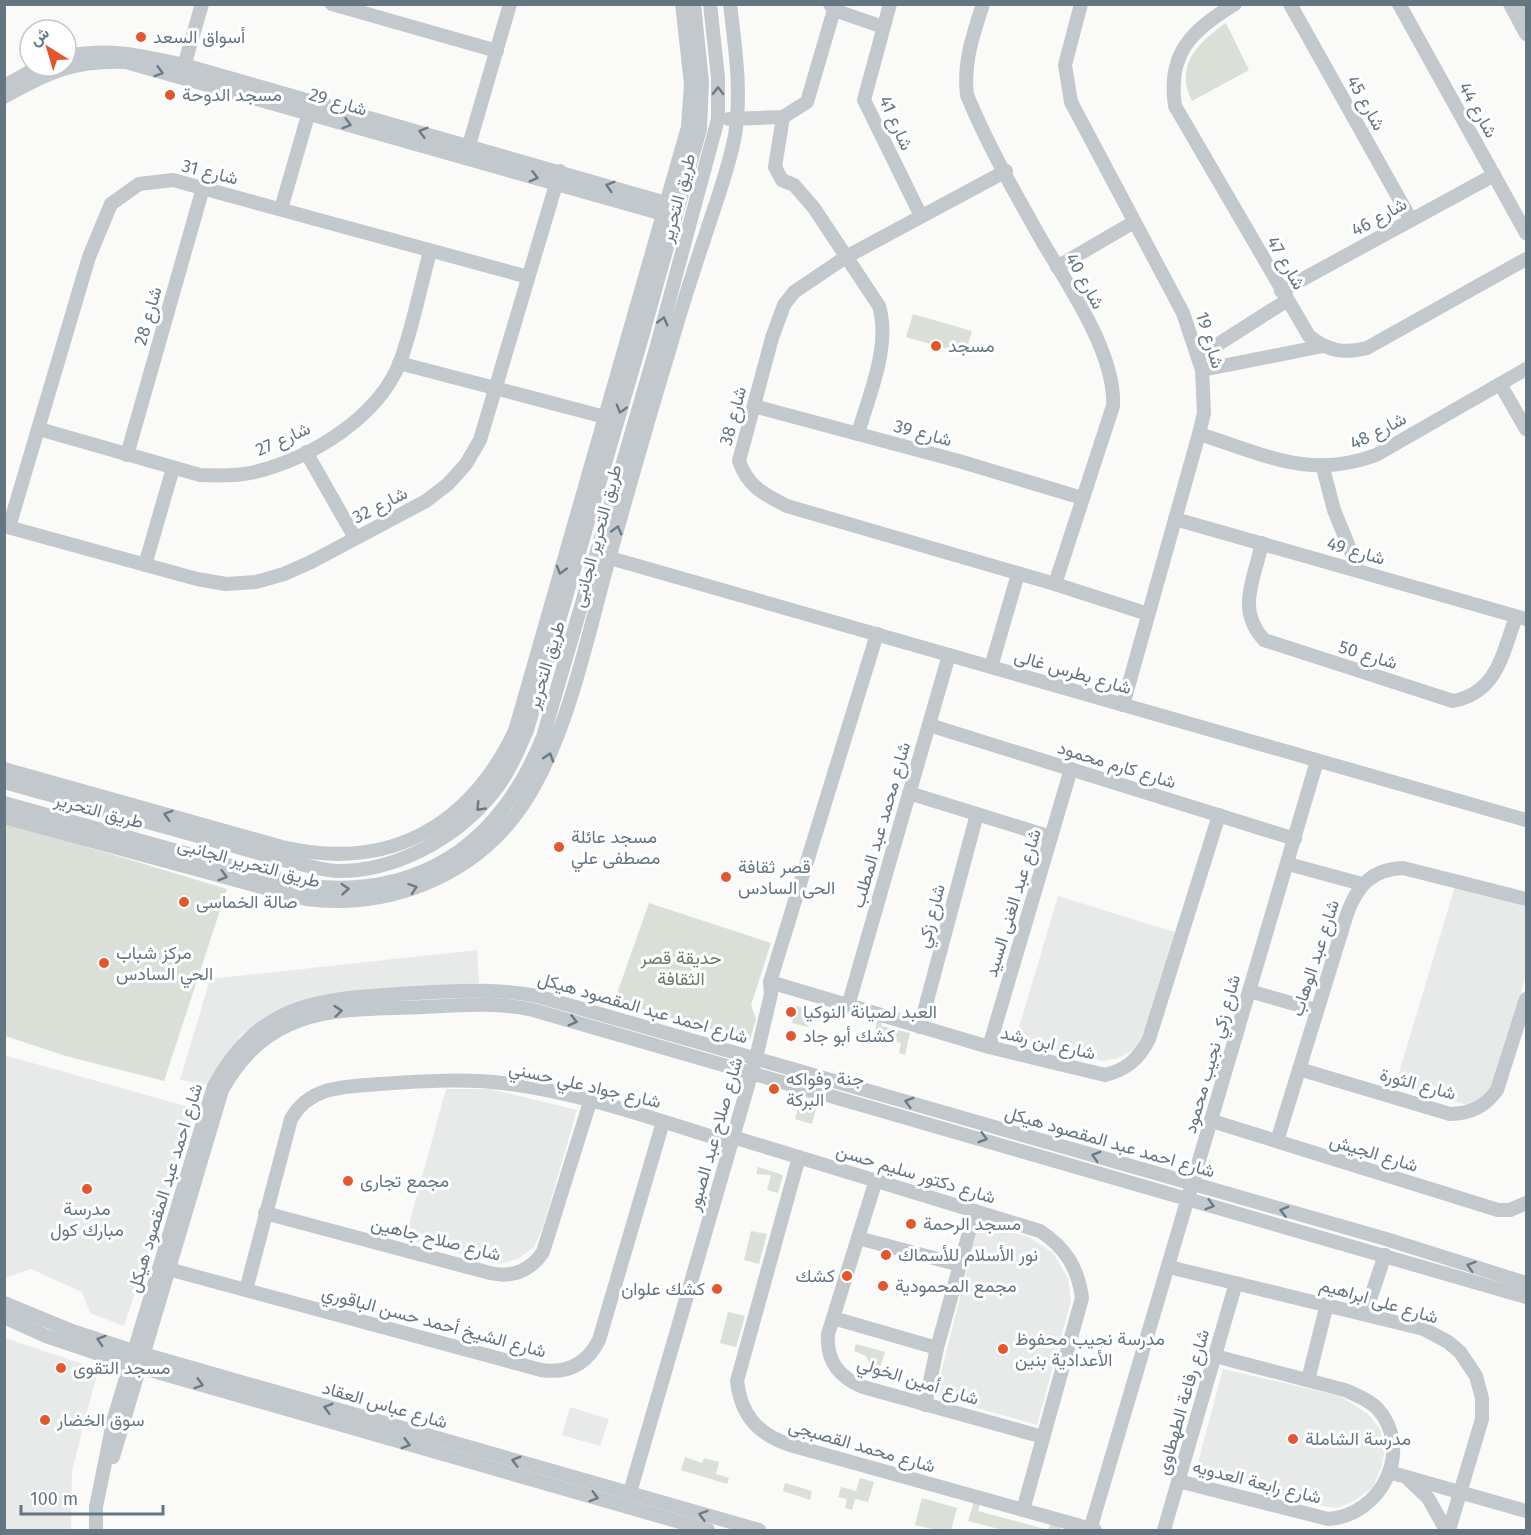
<svg xmlns="http://www.w3.org/2000/svg" width="1531" height="1535" font-family="'Fira Sans',Vazirmatn,sans-serif">
<rect width="100%" height="100%" fill="#fafaf8"/>
<g fill="#e8e9e9">
<path d="M 1455,886 L 1526,906 L 1526,974 L 1496,1085 L 1471,1106 L 1395,1086 Z"/>
<path d="M 1058,896 L 1178,933 L 1146,1029 L 1135,1049 L 1116,1059 L 1103,1061 L 1015,1041 Z"/>
<path d="M 477,950 L 479,983 L 292,1004 L 263,1018 L 241,1035 L 210,1085 L 180,1080 L 210,979 Z"/>
<path d="M 4,1055 L 196,1109 L 124,1326 L 90,1313 L 82,1292 L 31,1269 L 5,1278 Z"/>
<path d="M 446,1089 L 490,1089 L 577,1110 L 543,1227 L 534,1247 L 518,1259 L 498,1264 L 405,1239 Z"/>
<path d="M 979,1223 L 1029,1237 L 1053,1253 L 1068,1278 L 1071,1301 L 1037,1425 L 935,1396 Z"/>
<path d="M 5,1338 L 98,1369 L 72,1471 L 71,1530 L 5,1530 Z"/>
<path d="M 1223,1369 L 1340,1396 L 1368,1414 L 1380,1429 L 1385,1450 L 1381,1468 L 1373,1487 L 1356,1500 L 1338,1508 L 1307,1504 L 1197,1466 Z"/>
<path d="M 570,1407 L 609,1419 L 600,1446 L 562,1435 Z"/>
</g>
<g fill="#dadfd7">
<path d="M 1226,23 L 1249,70 L 1192,101 C 1174,66 1198,42 1226,23 Z"/>
<path d="M 913,314 L 972,331 L 965,354 L 906,337 Z"/>
<path d="M 4,822 L 227,889 L 164,1081 L 66,1056 L 5,1036 Z"/>
<path d="M 649,903 L 771,943 L 751,1005 L 756,1019 L 750,1040 L 614,1002 Z"/>
<path d="M 797,1006 L 831,1016 L 828,1023 L 811,1018 L 808,1027 L 792,1023 Z"/>
<path d="M 877,1016 L 884,1017 L 881,1026 L 910,1033 L 905,1055 L 899,1053 L 901,1043 L 875,1035 Z"/>
<path d="M 808,1091 L 820,1094 L 812,1124 L 795,1119 L 800,1102 L 805,1102 Z"/>
<path d="M 758,1167 L 783,1175 L 778,1193 L 767,1190 L 771,1175 L 756,1174 Z"/>
<path d="M 751,1231 L 767,1234 L 759,1264 L 744,1260 Z"/>
<path d="M 728,1312 L 745,1316 L 736,1347 L 720,1343 Z"/>
<path d="M 856,1344 L 885,1352 L 880,1367 L 870,1365 L 866,1356 L 854,1351 Z"/>
<path d="M 685,1457 L 702,1463 L 704,1458 L 719,1462 L 716,1474 L 729,1478 L 727,1484 L 681,1470 Z"/>
<path d="M 860,1478 L 874,1482 L 868,1502 L 855,1499 L 852,1510 L 845,1508 L 847,1499 L 838,1497 L 841,1487 L 856,1491 Z"/>
<path d="M 785,1483 L 812,1491 L 810,1500 L 783,1491 Z"/>
<path d="M 922,1498 L 957,1508 L 951,1530 L 937,1530 L 915,1525 Z"/>
<path d="M 974,1502 L 980,1504 L 978,1511 L 1048,1530 L 1051,1521 L 1061,1524 L 1060,1530 L 1003,1530 L 968,1521 Z"/>
</g>
<g fill="none" stroke-linecap="round" stroke-linejoin="round">
<g stroke="#c3c8cc" stroke-width="14">
<path d="M 332,4 L 497,51"/>
<path d="M 830,4 L 834,10 L 883,27"/>
<path d="M 890,4 L 864,100 L 921,216"/>
<path d="M 983,4 C 973,35 963,63 967,95 C 987,144 1015,193 1041,239 C 1067,284 1116,353 1113,406 L 1055,584"/>
<path d="M 1081,4 L 1065,65 L 1071,102 L 1183,313 L 1202,370 L 1204,413 L 1199,434 L 1123,705"/>
<path d="M 1235,4 C 1192,30 1167,53 1175,106 L 1309,336 C 1328,351 1344,354 1367,348 L 1526,259"/>
<path d="M 1290,4 L 1411,220"/>
<path d="M 1399,4 L 1526,233"/>
<path d="M 1510,4 L 1526,34"/>
<path d="M 1522,4 L 1526,12"/>
<path d="M 66,56 C 111,48 140,55 184,65 L 666,203"/>
<path d="M 182,73 L 202,4"/>
<path d="M 4,86 L 40,66"/>
<path d="M 4,97 C 48,72 75,60 126,62 L 663,214"/>
<path d="M 783,117 L 775,167 L 782,180 L 794,185 L 814,208 L 879,306 C 891,347 869,394 858,434"/>
<path d="M 729,119 L 783,117 L 807,102 L 834,10"/>
<path d="M 467,152 L 510,4"/>
<path d="M 1006,171 L 846,257 L 794,292 L 784,305 L 772,338 L 739,461 C 748,487 764,494 787,506 L 1055,584 L 1148,614"/>
<path d="M 281,209 L 311,105"/>
<path d="M 1057,267 L 1134,222"/>
<path d="M 1281,291 L 1494,175"/>
<path d="M 1198,357 L 1286,301"/>
<path d="M 399,363 L 605,417"/>
<path d="M 1202,370 L 1323,346"/>
<path d="M 1500,384 L 1526,429"/>
<path d="M 754,406 L 959,461 L 1082,498"/>
<path d="M 39,429 L 200,475 C 219,476 237,476 255,472 C 311,458 378,418 400,362 C 413,327 420,288 430,252"/>
<path d="M 1199,434 C 1264,454 1309,480 1376,455 L 1526,369"/>
<path d="M 306,452 L 355,538"/>
<path d="M 127,455 L 203,188"/>
<path d="M 1323,468 L 1334,510 L 1358,569"/>
<path d="M 1175,519 L 1526,619"/>
<path d="M 4,526 L 197,579 L 226,584 L 256,582 L 284,574 L 311,562 L 426,501 L 448,484 L 466,464 L 480,440 L 560,171"/>
<path d="M 9,527 L 89,257 L 111,204 L 139,184 L 173,180 L 528,277"/>
<path d="M 1262,543 C 1254,581 1236,609 1264,640 L 1453,701 C 1498,692 1502,654 1516,617"/>
<path d="M 610,558 L 1526,820"/>
<path d="M 145,565 L 173,468"/>
<path d="M 991,667 L 1018,574"/>
<path d="M 929,725 L 1295,839"/>
<path d="M 4,769 L 282,847 C 389,872 469,827 515,731 L 688,127 L 691,84 L 682,4"/>
<path d="M 4,782 L 291,862 C 306,865 322,870 336,871 C 395,872 455,839 492,794 C 508,775 517,753 527,730 L 640,344 L 700,129 L 702,82 L 694,4"/>
<path d="M 909,793 L 1051,837"/>
<path d="M 4,803 L 300,885 C 419,901 499,845 543,737 L 656,349 L 718,119 L 718,77 L 710,4"/>
<path d="M 4,817 L 306,899 C 384,909 465,880 514,817 C 562,756 585,648 605,573 C 626,498 647,423 670,348 C 682,304 697,261 711,218 C 720,191 730,163 735,135 C 742,91 735,48 730,4"/>
<path d="M 1288,864 L 1362,884"/>
<path d="M 770,982 L 989,1047 L 1105,1075 C 1126,1070 1139,1059 1149,1039 L 1219,815"/>
<path d="M 1249,991 L 1316,1010"/>
<path d="M 848,1006 L 949,655"/>
<path d="M 920,1027 L 977,814"/>
<path d="M 989,1047 L 1071,769"/>
<path d="M 1299,1069 L 1450,1114 C 1470,1114 1485,1107 1497,1090 L 1526,999"/>
<path d="M 1212,1121 L 1498,1210 L 1510,1210 L 1526,1203"/>
<path d="M 733,1137 L 1040,1231 C 1066,1248 1078,1268 1082,1298 L 1023,1510"/>
<path d="M 1277,1141 L 1347,914 C 1357,886 1372,869 1403,868 L 1526,899"/>
<path d="M 799,1157 L 737,1381 C 741,1416 758,1434 790,1445 L 1095,1530"/>
<path d="M 876,1180 L 828,1334 C 826,1361 839,1377 863,1387 L 1043,1437"/>
<path d="M 265,1213 L 490,1273 C 512,1278 530,1271 543,1252 L 590,1102"/>
<path d="M 858,1238 L 960,1265"/>
<path d="M 1169,1267 L 1424,1329 L 1448,1342 L 1460,1352 L 1476,1376 L 1482,1398 L 1482,1419 L 1449,1530"/>
<path d="M 168,1269 L 541,1370 C 568,1374 587,1364 599,1340 L 663,1122"/>
<path d="M 246,1290 L 291,1119 C 310,1085 345,1087 379,1084 C 422,1081 468,1078 511,1084 C 586,1094 660,1121 732,1143"/>
<path d="M 4,1303 L 72,1331 L 133,1351 L 759,1530"/>
<path d="M 1365,1314 L 1385,1255"/>
<path d="M 4,1317 L 46,1336 L 129,1364 L 708,1530"/>
<path d="M 833,1318 L 937,1348"/>
<path d="M 1308,1380 L 1327,1304"/>
<path d="M 925,1405 L 937,1348 L 975,1211"/>
<path d="M 113,1457 L 222,1090 C 270,1004 338,1010 424,1007 C 461,1005 497,1002 533,1010 L 1526,1297"/>
<path d="M 1389,1472 L 1526,1511"/>
<path d="M 1409,1480 L 1428,1498 L 1446,1530"/>
<path d="M 1178,1481 L 1328,1519 C 1381,1516 1415,1450 1377,1408 C 1368,1399 1356,1395 1345,1390 L 1215,1356"/>
<path d="M 626,1506 L 756,1058 L 771,994 L 770,982 L 877,634"/>
<path d="M 96,1530 L 96,1507 L 114,1418 L 214,1086 C 262,998 324,999 413,993 C 456,991 495,988 537,996 L 1386,1239 L 1526,1283"/>
<path d="M 1090,1530 L 1317,761"/>
<path d="M 1164,1530 L 1236,1283"/>
</g>
</g>
<defs><path id="oneway-chevron" d="M-2-3.5L2.5 0L-2 3.5" fill="none" stroke-width="1.6" stroke-linecap="round" stroke-linejoin="round" transform="scale(1.5)"/></defs>
<g stroke="#6a7a87">
<use href="#oneway-chevron" transform="translate(159 72) rotate(16)"/>
<use href="#oneway-chevron" transform="translate(718 91) rotate(-89)"/>
<use href="#oneway-chevron" transform="translate(347 124) rotate(16)"/>
<use href="#oneway-chevron" transform="translate(423 132) rotate(-164)"/>
<use href="#oneway-chevron" transform="translate(534 177) rotate(15)"/>
<use href="#oneway-chevron" transform="translate(610 186) rotate(-163)"/>
<use href="#oneway-chevron" transform="translate(663 321) rotate(-75)"/>
<use href="#oneway-chevron" transform="translate(621 409) rotate(106)"/>
<use href="#oneway-chevron" transform="translate(617 530) rotate(-75)"/>
<use href="#oneway-chevron" transform="translate(561 570) rotate(106)"/>
<use href="#oneway-chevron" transform="translate(549 757) rotate(-72)"/>
<use href="#oneway-chevron" transform="translate(480 807) rotate(134)"/>
<use href="#oneway-chevron" transform="translate(168 815) rotate(-164)"/>
<use href="#oneway-chevron" transform="translate(223 876) rotate(16)"/>
<use href="#oneway-chevron" transform="translate(413 888) rotate(-19)"/>
<use href="#oneway-chevron" transform="translate(345 889) rotate(-4)"/>
<use href="#oneway-chevron" transform="translate(338 1011) rotate(-6)"/>
<use href="#oneway-chevron" transform="translate(573 1021) rotate(15)"/>
<use href="#oneway-chevron" transform="translate(909 1102) rotate(-164)"/>
<use href="#oneway-chevron" transform="translate(983 1138) rotate(16)"/>
<use href="#oneway-chevron" transform="translate(1096 1156) rotate(-164)"/>
<use href="#oneway-chevron" transform="translate(1210 1205) rotate(16)"/>
<use href="#oneway-chevron" transform="translate(1284 1211) rotate(-165)"/>
<use href="#oneway-chevron" transform="translate(1471 1266) rotate(-163)"/>
<use href="#oneway-chevron" transform="translate(101 1340) rotate(-162)"/>
<use href="#oneway-chevron" transform="translate(199 1384) rotate(16)"/>
<use href="#oneway-chevron" transform="translate(328 1408) rotate(-164)"/>
<use href="#oneway-chevron" transform="translate(406 1444) rotate(16)"/>
<use href="#oneway-chevron" transform="translate(516 1461) rotate(-164)"/>
<use href="#oneway-chevron" transform="translate(594 1497) rotate(16)"/>
<use href="#oneway-chevron" transform="translate(703 1515) rotate(-164)"/>
</g>
<g fill="#e4572e" stroke="#fff" stroke-width="2">
<circle cx="141" cy="37" r="6"/>
<circle cx="170" cy="95" r="6"/>
<circle cx="936" cy="346" r="6"/>
<circle cx="559" cy="847" r="6"/>
<circle cx="726" cy="877" r="6"/>
<circle cx="184" cy="902" r="6"/>
<circle cx="104" cy="963" r="6"/>
<circle cx="791" cy="1012" r="6"/>
<circle cx="791" cy="1036" r="6"/>
<circle cx="774" cy="1089" r="6"/>
<circle cx="348" cy="1181" r="6"/>
<circle cx="87" cy="1189" r="6"/>
<circle cx="911" cy="1224" r="6"/>
<circle cx="886" cy="1255" r="6"/>
<circle cx="847" cy="1276" r="6"/>
<circle cx="883" cy="1286" r="6"/>
<circle cx="717" cy="1289" r="6"/>
<circle cx="1003" cy="1349" r="6"/>
<circle cx="61" cy="1368" r="6"/>
<circle cx="45" cy="1420" r="6"/>
<circle cx="1293" cy="1439" r="6"/>
</g>
<g text-anchor="middle" dominant-baseline="central" stroke-width="6" stroke-linejoin="round" paint-order="stroke">
<g font-size="18" fill="#657683" stroke="#fff" text-anchor="start">
<text x="153" y="37">أسواق السعد</text>
<text x="182" y="95">مسجد الدوحة</text>
<text x="948" y="346">مسجد</text>
<text x="571" y="837">مسجد عائلة<tspan x="571" dy="21">مصطفى علي</tspan></text>
<text x="738" y="867">قصر ثقافة<tspan x="738" dy="21">الحى السادس</tspan></text>
<text x="196" y="902">صالة الخماسى</text>
<text x="116" y="953">مركز شباب<tspan x="116" dy="21">الحي السادس</tspan></text>
<text x="803" y="1012">العبد لصيانة النوكيا</text>
<text x="803" y="1036">كشك أبو جاد</text>
<text x="786" y="1079">جنة وفواكه<tspan x="786" dy="21">البركة</tspan></text>
<text x="360" y="1181">مجمع تجارى</text>
<text x="87" y="1209" text-anchor="middle">مدرسة<tspan x="87" dy="21">مبارك كول</tspan></text>
<text x="923" y="1224">مسجد الرحمة</text>
<text x="898" y="1255">نور الأسلام للأسماك</text>
<text x="835" y="1276" text-anchor="end">كشك</text>
<text x="895" y="1286">مجمع المحمودية</text>
<text x="705" y="1289" text-anchor="end">كشك علوان</text>
<text x="1015" y="1339">مدرسة نجيب محفوظ<tspan x="1015" dy="21">الأعدادية بنين</tspan></text>
<text x="73" y="1368">مسجد التقوى</text>
<text x="57" y="1420">سوق الخضار</text>
<text x="1305" y="1439">مدرسة الشاملة</text>
</g>
<g font-size="18" fill="#657683" stroke="#fff">
<text transform="translate(338 102) rotate(16)">شارع 29</text>
<text transform="translate(1366 103) rotate(61)">شارع 45</text>
<text transform="translate(1478 110) rotate(61)">شارع 44</text>
<text transform="translate(896 123) rotate(66)">شارع 41</text>
<text transform="translate(210 172) rotate(14)">شارع 31</text>
<text transform="translate(678 198) rotate(-75)">طريق التحرير</text>
<text transform="translate(1379 217) rotate(-29)">شارع 46</text>
<text transform="translate(1286 263) rotate(60)">شارع 47</text>
<text transform="translate(1085 281) rotate(61)">شارع 40</text>
<text transform="translate(148 316) rotate(-74)">شارع 28</text>
<text transform="translate(1210 340) rotate(73)">شارع 19</text>
<text transform="translate(733 416) rotate(-75)">شارع 38</text>
<text transform="translate(1378 431) rotate(-27)">شارع 48</text>
<text transform="translate(923 433) rotate(15)">شارع 39</text>
<text transform="translate(283 439) rotate(-24)">شارع 27</text>
<text transform="translate(380 505) rotate(-27)">شارع 32</text>
<text transform="translate(597 536) rotate(-75)">طريق التحرير الجانبى</text>
<text transform="translate(1356 551) rotate(16)">شارع 49</text>
<text transform="translate(1368 655) rotate(17)">شارع 50</text>
<text transform="translate(546 665) rotate(-73)">طريق التحرير</text>
<text transform="translate(1073 672) rotate(16)">شارع بطرس غالى</text>
<text transform="translate(1117 765) rotate(17)">شارع كارم محمود</text>
<text transform="translate(99 811) rotate(15)">طريق التحرير</text>
<text transform="translate(881 825) rotate(-74)">شارع محمد عبد المطلب</text>
<text transform="translate(249 863) rotate(15)">طريق التحرير الجانبى</text>
<text transform="translate(1013 903) rotate(-73)">شارع عبد الغنى السيد</text>
<text transform="translate(931 916) rotate(-75)">شارع زكي</text>
<text transform="translate(1315 958) rotate(-72)">شارع عبد الوهاب</text>
<text transform="translate(643 1008) rotate(16)">شارع احمد عبد المقصود هيكل</text>
<text transform="translate(1048 1043) rotate(13)">شارع ابن رشد</text>
<text transform="translate(1212 1054) rotate(-74)">شارع زكي نجيب محمود</text>
<text transform="translate(1418 1084) rotate(15)">شارع الثورة</text>
<text transform="translate(585 1085) rotate(13)">شارع جواد علي حسني</text>
<text transform="translate(715 1134) rotate(-74)">شارع صلاح عبد الصبور</text>
<text transform="translate(1110 1142) rotate(16)">شارع احمد عبد المقصود هيكل</text>
<text transform="translate(1374 1153) rotate(17)">شارع الجيش</text>
<text transform="translate(916 1174) rotate(17)">شارع دكتور سليم حسن</text>
<text transform="translate(165 1188) rotate(-73)">شارع احمد عبد المقصود هيكل</text>
<text transform="translate(436 1239) rotate(14)">شارع صلاح جاهين</text>
<text transform="translate(1379 1301) rotate(16)">شارع على ابراهيم</text>
<text transform="translate(434 1322) rotate(15)">شارع الشيخ أحمد حسن الباقوري</text>
<text transform="translate(918 1381) rotate(17)">شارع أمين الخولي</text>
<text transform="translate(1183 1402) rotate(-74)">شارع رفاعة الطهطاوى</text>
<text transform="translate(385 1405) rotate(16)">شارع عباس العقاد</text>
<text transform="translate(862 1446) rotate(16)">شارع محمد القصبجى</text>
<text transform="translate(1257 1482) rotate(14)">شارع رابعة العدويه</text>
</g>
<g font-size="18" fill="#687a64" stroke="#fff">
<text x="681" y="958">حديقة قصر<tspan x="681" dy="21">الثقافة</tspan></text>
</g>
</g>
<rect width="1531" height="1535" fill="none" stroke="#657683" stroke-width="12"/>
<g transform="translate(48 48) rotate(323)"><circle r="28" fill="#ffffff" stroke="#c1c8cd" stroke-width="1.5"/>
<path d="M0-4.5L10 22L0 15L-10 22Z" fill="#e4572e"/>
<text y="-9" font-size="16" font-weight="bold" text-anchor="middle" fill="#657683">ش</text>
</g>
<path d="M21 1505v9h142v-9" fill="none" stroke="#657683" stroke-width="3"/>
<text x="30" y="1505" font-size="18" fill="#657683" stroke="#ffffff" stroke-width="4.5" paint-order="stroke">100 m</text>
</svg>
